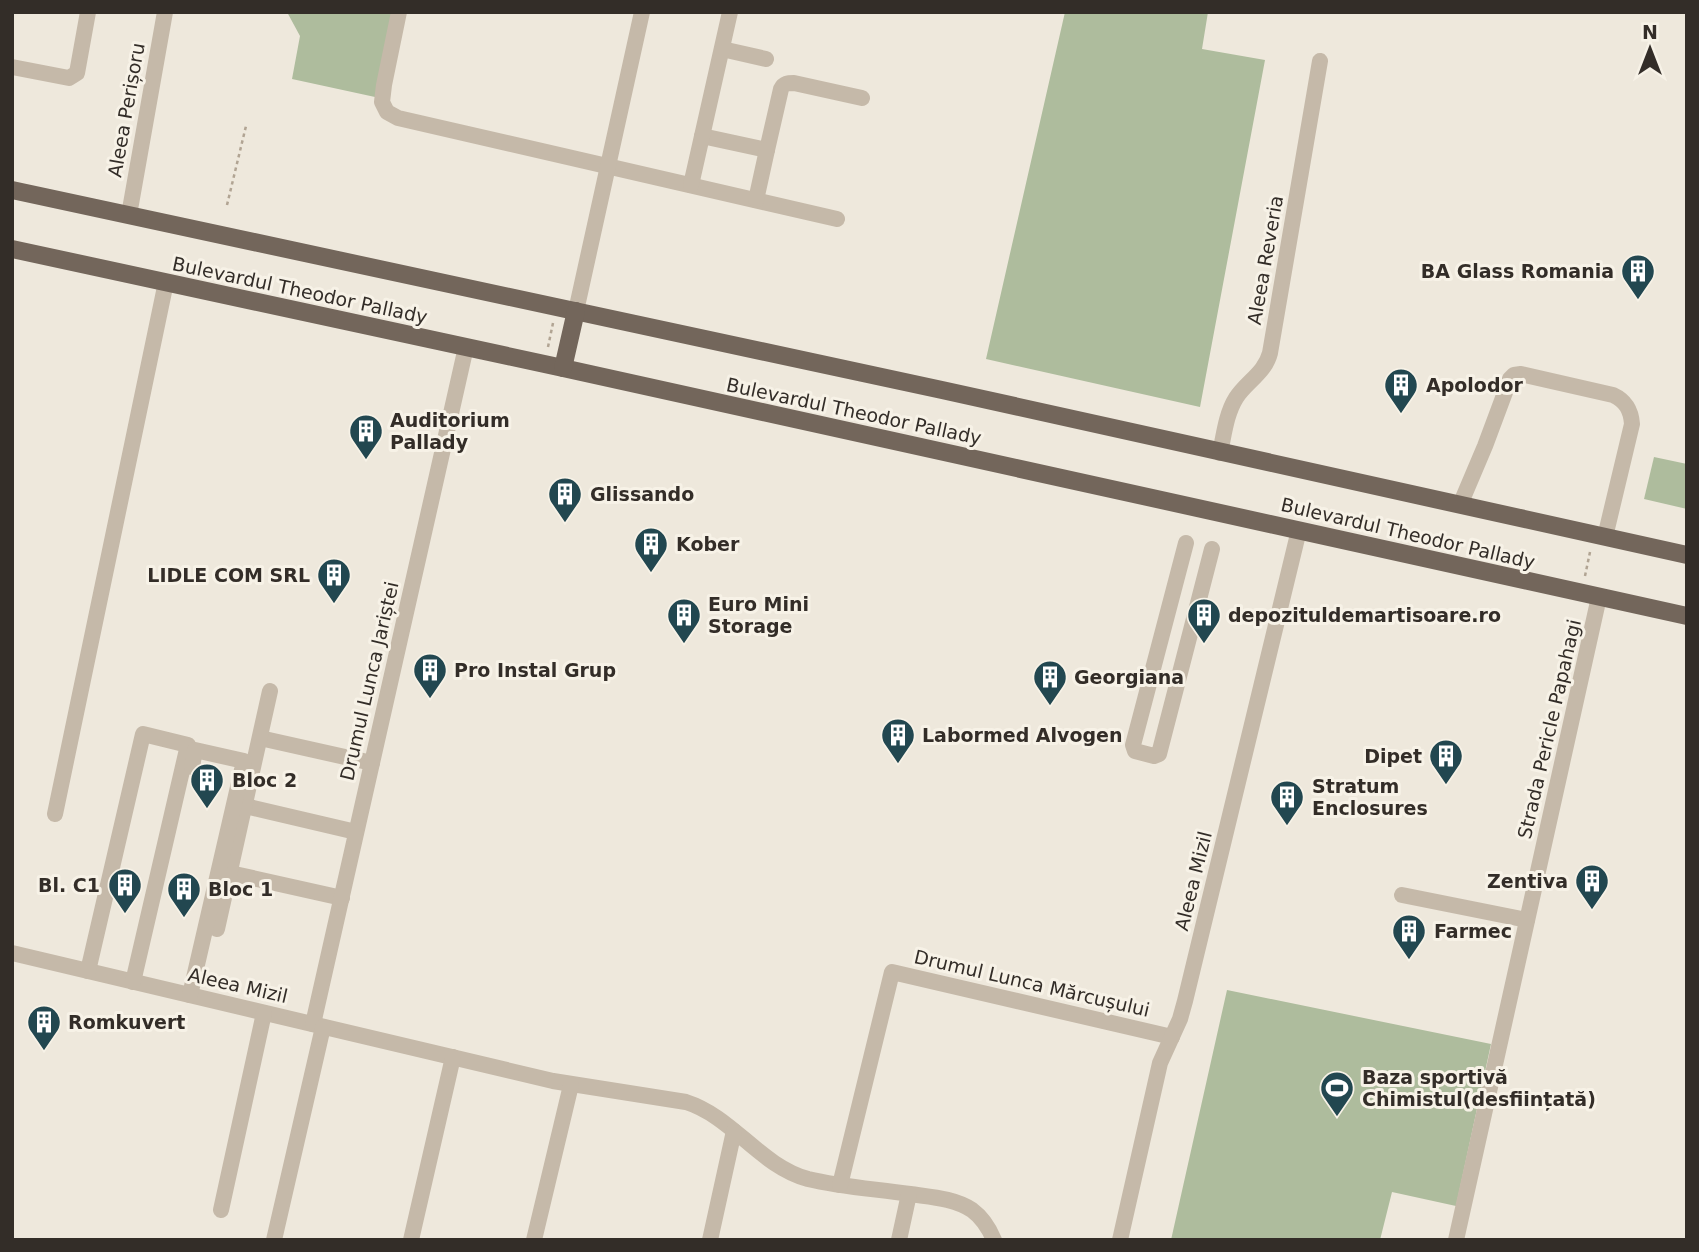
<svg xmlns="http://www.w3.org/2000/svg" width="1699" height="1252" font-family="'DejaVu Sans',sans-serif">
<rect width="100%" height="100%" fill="#eee8dc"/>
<g fill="#aebc9d">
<path d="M 287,12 L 395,12 L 375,97 L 292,79 L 300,36 Z"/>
<path d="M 1065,12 L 1208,12 L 1202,49 L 1265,60 L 1200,407 L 986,359 Z"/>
<path d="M 1654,457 L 1687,464 L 1687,509 L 1644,499 Z"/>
<path d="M 1227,990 L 1491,1044 L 1456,1206 L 1392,1192 L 1380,1240 L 1171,1240 Z"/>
</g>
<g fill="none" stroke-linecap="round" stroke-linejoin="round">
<g stroke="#b1a493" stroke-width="2.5" stroke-dasharray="3.5 3.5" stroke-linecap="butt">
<path d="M 227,205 L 246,126"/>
<path d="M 548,347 L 553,323"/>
<path d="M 1585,576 L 1590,552"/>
</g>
<g stroke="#c5b9a9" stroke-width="16">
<path d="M 399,12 L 384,85 L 382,102 L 387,112 L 398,118 L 837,219"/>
<path d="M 722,49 L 766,59"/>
<path d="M 12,67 L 69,78 L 77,73 L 88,12"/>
<path d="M 702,136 L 767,150 L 781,89 C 784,83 788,83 794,83 L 862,98"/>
<path d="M 691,185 L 730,12"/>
<path d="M 756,200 L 767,150"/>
<path d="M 129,215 L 165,12"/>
<path d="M 576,311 L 642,12"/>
<path d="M 1220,453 C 1224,435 1226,414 1236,398 C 1246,382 1265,373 1270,353 L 1320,61"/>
<path d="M 1460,505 L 1485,446 L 1510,379 L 1514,375 L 1521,374 L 1613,395 C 1626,401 1631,410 1632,424 L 1605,537"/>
<path d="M 1186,543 L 1133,745 L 1135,751 L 1154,756 L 1159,754 L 1212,549"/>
<path d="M 260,738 L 372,763"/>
<path d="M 245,806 L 356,832"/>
<path d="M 55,814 L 166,282"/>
<path d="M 230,873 L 342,898"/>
<path d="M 1402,895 L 1527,920"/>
<path d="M 217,929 L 270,691"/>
<path d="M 12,953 L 553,1081 L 686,1102 C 733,1117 760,1166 808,1179 C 841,1187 876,1189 910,1194 C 930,1197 954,1198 972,1210 C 983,1218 989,1228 994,1240"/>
<path d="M 88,971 L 143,734 L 188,745 L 133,982"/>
<path d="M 190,995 L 244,761 L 195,750 L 192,767"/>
<path d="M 313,1024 L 466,347"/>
<path d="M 840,1185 L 892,972 L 1172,1037"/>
<path d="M 221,1210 L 264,1013"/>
<path d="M 274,1240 L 323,1027"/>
<path d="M 411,1240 L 453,1057"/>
<path d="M 534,1240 L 571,1085"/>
<path d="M 710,1240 L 734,1131"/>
<path d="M 899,1240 L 909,1194"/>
<path d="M 1120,1240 L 1160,1063 L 1180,1019 L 1185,1001 L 1299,530"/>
<path d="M 1456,1240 L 1599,597"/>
</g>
<g stroke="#73665b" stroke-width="18">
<path d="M 12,190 L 942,390 L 1687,555"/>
<path d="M 12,249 L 563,368 L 1687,616"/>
<path d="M 563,368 L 576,311"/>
</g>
</g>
<defs>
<g id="building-pin" transform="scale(1.75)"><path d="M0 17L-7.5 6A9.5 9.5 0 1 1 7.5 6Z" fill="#224750" stroke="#f7f2e7"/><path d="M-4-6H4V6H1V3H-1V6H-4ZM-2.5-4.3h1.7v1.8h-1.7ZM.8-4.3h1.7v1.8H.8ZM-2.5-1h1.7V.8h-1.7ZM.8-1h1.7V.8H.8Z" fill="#fff"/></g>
<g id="stadium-pin" transform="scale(1.75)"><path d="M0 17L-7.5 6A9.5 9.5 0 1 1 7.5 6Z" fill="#224750" stroke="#f7f2e7"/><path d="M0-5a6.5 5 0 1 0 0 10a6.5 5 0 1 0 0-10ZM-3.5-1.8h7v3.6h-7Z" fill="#fff"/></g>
</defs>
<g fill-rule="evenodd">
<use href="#building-pin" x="1638" y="271"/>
<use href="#building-pin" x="1401" y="385"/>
<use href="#building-pin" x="366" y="431"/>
<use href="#building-pin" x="565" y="494"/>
<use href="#building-pin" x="651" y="544"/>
<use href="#building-pin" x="334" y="575"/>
<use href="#building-pin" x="684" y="615"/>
<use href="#building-pin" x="1204" y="615"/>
<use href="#building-pin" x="430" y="670"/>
<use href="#building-pin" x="1050" y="677"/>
<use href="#building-pin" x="898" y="735"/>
<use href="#building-pin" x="1446" y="756"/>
<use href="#building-pin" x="207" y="780"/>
<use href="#building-pin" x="1287" y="797"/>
<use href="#building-pin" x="1592" y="881"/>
<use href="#building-pin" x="125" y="885"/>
<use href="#building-pin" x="184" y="889"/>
<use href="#building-pin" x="1409" y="931"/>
<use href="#building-pin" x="44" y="1022"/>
<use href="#stadium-pin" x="1337" y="1088"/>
</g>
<g text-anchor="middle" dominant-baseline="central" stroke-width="6" stroke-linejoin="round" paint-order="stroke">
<g font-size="19" fill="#332d28" stroke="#f7f2e7">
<text transform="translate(126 110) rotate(-80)">Aleea Perișoru</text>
<text transform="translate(1265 260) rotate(-80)">Aleea Reveria</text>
<text transform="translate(300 290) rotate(12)">Bulevardul Theodor Pallady</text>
<text transform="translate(854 411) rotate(12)">Bulevardul Theodor Pallady</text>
<text transform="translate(1408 533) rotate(13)">Bulevardul Theodor Pallady</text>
<text transform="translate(369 681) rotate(-77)">Drumul Lunca Jariștei</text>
<text transform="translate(1549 729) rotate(-77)">Strada Pericle Papahagi</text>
<text transform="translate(1193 881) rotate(-76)">Aleea Mizil</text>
<text transform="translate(1032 983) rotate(13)">Drumul Lunca Mărcușului</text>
<text transform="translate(238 985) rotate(13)">Aleea Mizil</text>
</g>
<g font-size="19" font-weight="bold" fill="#332d28" stroke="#f7f2e7" text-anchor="start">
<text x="1614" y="271" text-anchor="end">BA Glass Romania</text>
<text x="1426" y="385">Apolodor</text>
<text x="390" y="420">Auditorium<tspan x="390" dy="22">Pallady</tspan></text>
<text x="590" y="494">Glissando</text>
<text x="676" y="544">Kober</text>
<text x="310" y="575" text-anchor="end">LIDLE COM SRL</text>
<text x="708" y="604">Euro Mini<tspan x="708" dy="22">Storage</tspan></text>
<text x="1228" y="615">depozituldemartisoare.ro</text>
<text x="454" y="670">Pro Instal Grup</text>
<text x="1074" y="677">Georgiana</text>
<text x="922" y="735">Labormed Alvogen</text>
<text x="1422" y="756" text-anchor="end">Dipet</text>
<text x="232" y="780">Bloc 2</text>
<text x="1312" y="786">Stratum<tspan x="1312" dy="22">Enclosures</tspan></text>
<text x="1568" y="881" text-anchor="end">Zentiva</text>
<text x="100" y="885" text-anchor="end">Bl. C1</text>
<text x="208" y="889">Bloc 1</text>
<text x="1434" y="931">Farmec</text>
<text x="68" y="1022">Romkuvert</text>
<text x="1362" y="1077">Baza sportivă<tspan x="1362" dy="22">Chimistul(desființată)</tspan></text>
</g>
</g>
<rect width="1699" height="1252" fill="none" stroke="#332d28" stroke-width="28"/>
<g transform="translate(1650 49)" stroke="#f7f2e7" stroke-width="5" paint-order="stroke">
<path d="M0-5L12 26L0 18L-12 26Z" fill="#332d28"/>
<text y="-10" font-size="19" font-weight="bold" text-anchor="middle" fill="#332d28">N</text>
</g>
</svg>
